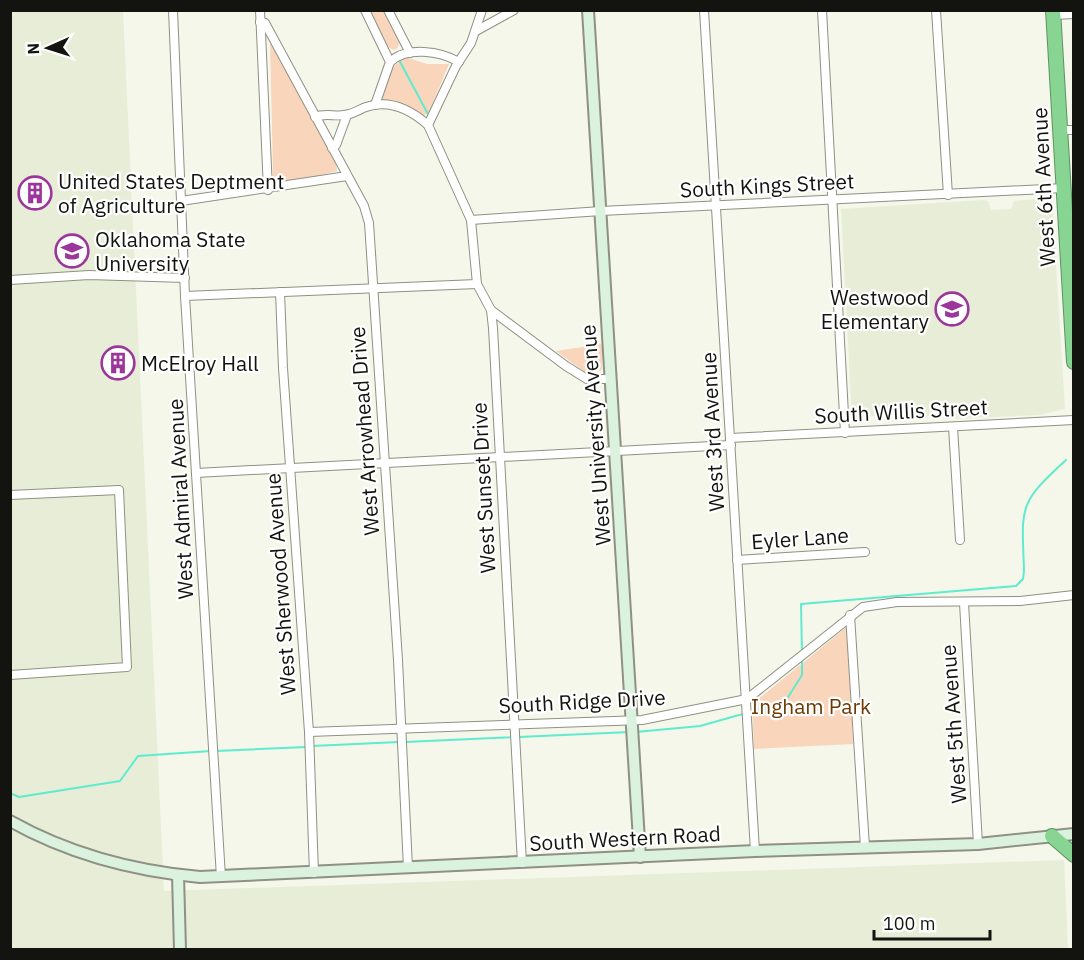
<svg xmlns="http://www.w3.org/2000/svg" width="1084" height="960" font-family="'IBM Plex Sans',sans-serif">
<rect width="100%" height="100%" fill="#f4f7e9"/>
<g fill="#e8edd8">
<path d="M 10,11 L 123,11 L 164,891 L 1064,860 L 1068,949 L 11,949 Z"/>
<path d="M 1048,198 L 1052,201 L 1065,409 L 1039,415 L 948,419 L 935,412 L 921,421 L 901,412 L 852,419 L 841,209 L 983,200 L 988,201 L 991,210 L 1011,209 L 1014,201 Z"/>
</g>
<g fill="#f9d5bc">
<path d="M 368,11 L 385,11 L 400,42 L 397,48 L 394,50 L 386,46 Z"/>
<path d="M 270,38 L 336,164 L 337,171 L 283,184 L 273,176 Z"/>
<path d="M 402,58 L 409,58 L 427,64 L 449,64 L 429,112 L 422,117 L 381,102 L 391,70 Z"/>
<path d="M 602,344 L 602,370 L 585,372 L 556,351 Z"/>
<path d="M 848,626 L 853,744 L 754,749 L 752,704 Z"/>
</g>
<g fill="none" stroke-linecap="round" stroke-linejoin="round">
<g stroke="#5febcf" stroke-width="2">
<path d="M 398,58 L 429,116"/>
<path d="M 802,653 L 801,604 L 1016,586 L 1023,579 L 1024,571 C 1022,506 1017,505 1066,460"/>
<path d="M 636,732 L 700,726 L 785,702 L 802,675 L 802,659"/>
<path d="M 405,742 L 630,732"/>
<path d="M 312,746 L 399,742"/>
<path d="M 216,751 L 306,747"/>
<path d="M 10,793 L 19,797 L 120,781 L 138,756 L 211,751"/>
</g>
<g stroke="#8e9184" stroke-width="10">
<g id="street">
<path d="M 173,10 L 185,296 L 221,877"/>
<path d="M 260,10 L 268,190"/>
<path d="M 365,10 L 390,62 L 375,105"/>
<path d="M 388,10 L 410,53"/>
<path d="M 482,10 L 471,43 L 456,66 L 428,125 L 471,220 L 477,284 L 491,310 L 493,328 L 522,863"/>
<path d="M 704,10 L 755,851"/>
<path d="M 822,10 L 845,433"/>
<path d="M 936,10 L 948,195"/>
<path d="M 1054,15 L 1074,14"/>
<path d="M 260,22 L 265,23 L 364,206 L 369,223 L 398,660 L 408,868"/>
<path d="M 476,31 L 514,10"/>
<path d="M 390,62 C 407,46 440,51 459,62"/>
<path d="M 315,117 C 326,112 338,118 349,114 C 355,113 360,109 366,107 C 389,99 411,110 428,125"/>
<path d="M 1061,130 L 1074,130"/>
<path d="M 332,148 L 336,145 L 347,115"/>
<path d="M 181,201 L 347,176"/>
<path d="M 471,220 L 601,211 L 1064,188"/>
<path d="M 10,280 L 89,275 L 185,278"/>
<path d="M 280,292 L 283,368 L 309,732 L 314,873"/>
<path d="M 185,296 L 477,284"/>
<path d="M 491,310 L 566,366 L 587,379 L 611,379"/>
<path d="M 953,427 L 960,540"/>
<path d="M 730,438 L 1074,420"/>
<path d="M 196,473 L 731,445"/>
<path d="M 10,495 L 119,490 L 127,667 L 10,675"/>
<path d="M 737,560 L 865,552"/>
<path d="M 964,603 L 978,844"/>
<path d="M 850,615 L 865,847"/>
<path d="M 309,732 L 642,720 L 747,699 L 863,607 L 897,602 L 1020,601 L 1074,595"/>
</g>
</g>
<g stroke="#8e9184" stroke-width="14">
<g id="secondary">
<path d="M 588,10 L 640,857"/>
<path d="M 10,821 C 69,854 133,871 200,877 L 755,851 L 978,844 L 1074,834"/>
<path d="M 178,875 L 180,950"/>
</g>
</g>
<g stroke="#5f9165" stroke-width="16">
<g id="highway">
<path d="M 1053,10 L 1074,362"/>
<path d="M 1052,836 L 1074,855"/>
</g>
</g>
<use href="#street" stroke="#fff" stroke-width="8"/>
<use href="#secondary" stroke="#dbf2df" stroke-width="10"/>
<use href="#highway" stroke="#88d593" stroke-width="14"/>
</g>
<defs>
<g id="building-ring" transform="scale(1.725)"><circle r="9.5" fill="#fff" stroke="#9b369b" stroke-width="1.5"/><path d="M-4-6H4V6H1V3H-1V6H-4ZM-2.5-4.3h1.7v1.8h-1.7ZM.8-4.3h1.7v1.8H.8ZM-2.5-1h1.7V.8h-1.7ZM.8-1h1.7V.8H.8Z" fill="#9b369b"/></g>
<g id="university-ring" transform="scale(1.725)"><circle r="9.5" fill="#fff" stroke="#9b369b" stroke-width="1.5"/><path d="M0-5L7-2L0 1L-7-2ZM-4 1L0 2.5L4 1V4Q0 6-4 4Z" fill="#9b369b"/></g>
<g id="school-ring" transform="scale(1.725)"><circle r="9.5" fill="#fff" stroke="#9b369b" stroke-width="1.5"/><path d="M0-5L7-2L0 1L-7-2ZM-4 1L0 2.5L4 1V4Q0 6-4 4Z" fill="#9b369b"/></g>
</defs>
<g fill-rule="evenodd">
<use href="#building-ring" x="35" y="193"/>
<use href="#university-ring" x="72" y="251"/>
<use href="#school-ring" x="952" y="309"/>
<use href="#building-ring" x="118" y="363"/>
</g>
<g text-anchor="middle" dominant-baseline="central" stroke-width="4.5" stroke-linejoin="round" paint-order="stroke">
<g font-size="21" fill="#13140f" stroke="#fff" text-anchor="start">
<text x="58" y="181">United States Deptment<tspan x="58" dy="24">of Agriculture</tspan></text>
<text x="95" y="239">Oklahoma State<tspan x="95" dy="24">University</tspan></text>
<text x="929" y="297" text-anchor="end">Westwood<tspan x="929" dy="24">Elementary</tspan></text>
<text x="141" y="363">McElroy Hall</text>
</g>
<g font-size="21" fill="#13140f" stroke="#fff">
<text transform="translate(767 185) rotate(-3)">South Kings Street</text>
<text transform="translate(1043 187) rotate(-93)">West 6th Avenue</text>
<text transform="translate(901 411) rotate(-3)">South Willis Street</text>
<text transform="translate(364 431) rotate(-94)">West Arrowhead Drive</text>
<text transform="translate(712 432) rotate(-93)">West 3rd Avenue</text>
<text transform="translate(595 435) rotate(-94)">West University Avenue</text>
<text transform="translate(483 488) rotate(-93)">West Sunset Drive</text>
<text transform="translate(180 499) rotate(-93)">West Admiral Avenue</text>
<text transform="translate(800 538) rotate(-4)">Eyler Lane</text>
<text transform="translate(280 584) rotate(-94)">West Sherwood Avenue</text>
<text transform="translate(582 701) rotate(-3)">South Ridge Drive</text>
<text transform="translate(953 724) rotate(-94)">West 5th Avenue</text>
<text transform="translate(625 838) rotate(-3)">South Western Road</text>
</g>
<g font-size="21" fill="#6d3903" stroke="#fff">
<text x="811" y="706">Ingham Park</text>
</g>
</g>
<rect width="1084" height="960" fill="none" stroke="#13140f" stroke-width="24"/>
<g transform="translate(48 48) rotate(267)" stroke="#ffffff" stroke-width="4.5" paint-order="stroke">
<path d="M0-4.5L10 22L0 15L-10 22Z" fill="#13140f"/>
<text y="-9" font-size="16" font-weight="bold" text-anchor="middle" fill="#13140f">N</text>
</g>
<path d="M874 930v9h116v-9" fill="none" stroke="#13140f" stroke-width="3"/>
<text x="883" y="930" font-size="18" fill="#13140f" stroke="#ffffff" stroke-width="4.5" paint-order="stroke">100 m</text>
</svg>
